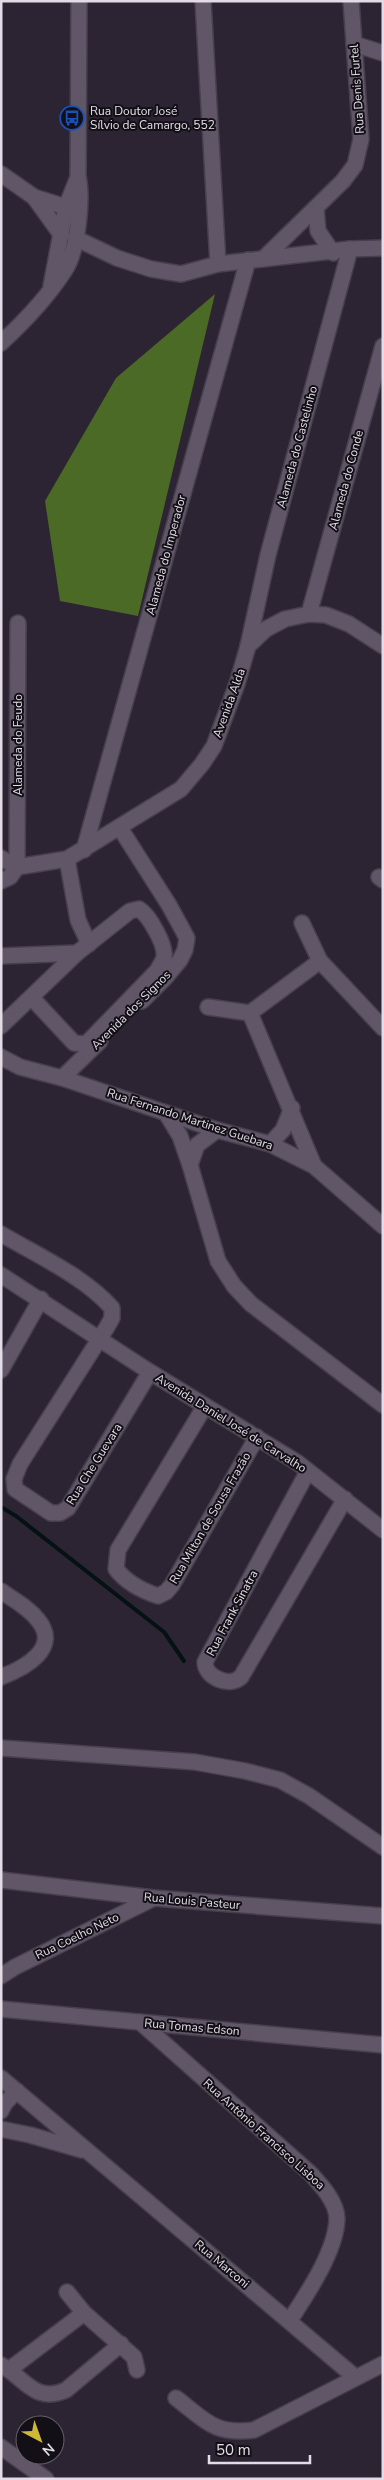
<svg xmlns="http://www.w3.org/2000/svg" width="384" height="2480" font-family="'Nunito Sans',sans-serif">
<rect width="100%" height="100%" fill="#2d2433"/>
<path fill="#4b6a25" d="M 215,294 L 138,616 L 60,601 L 45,501 L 116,378 Z"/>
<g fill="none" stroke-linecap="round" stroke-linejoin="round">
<path stroke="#051213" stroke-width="4" d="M 1,1507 L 16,1516 L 164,1632 L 184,1661"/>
<g stroke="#463f4c" stroke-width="18">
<g id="minor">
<path d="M 203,1 L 218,264"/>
<path d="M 354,44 L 383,53"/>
<path d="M 1,174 L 34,197 L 66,207 L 71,216"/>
<path d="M 34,197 L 60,233"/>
<path d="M 316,208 L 318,231 L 333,253"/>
<path d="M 75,238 L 117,258 L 151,269 L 181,274 L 218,264 L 350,249 L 383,248"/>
<path d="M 263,259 L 343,181 L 355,165 L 361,139 L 351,1"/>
<path d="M 51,286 L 66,207 L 78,177"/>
<path d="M 1,343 C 25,321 47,298 65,270 C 78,250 83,199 78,176 L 79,1"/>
<path d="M 309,614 L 383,346"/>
<path d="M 248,646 L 268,555 L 350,249"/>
<path d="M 120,828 L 169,905 L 187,938 L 185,950 L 180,960 L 165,978 L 142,1001"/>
<path d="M 84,850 L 248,260"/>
<path d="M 1,858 L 17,867 L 67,859 L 181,789 L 202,764 L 214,746 L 237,684 L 248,646 L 266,629 L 285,619 L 309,614 L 326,615 L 349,624 L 383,646"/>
<path d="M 67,859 L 78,920 L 89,944"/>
<path d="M 379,877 L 383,880"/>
<path d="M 1,881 L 10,877 L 17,867 L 18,623"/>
<path d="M 302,923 L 320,961 L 383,1028"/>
<path d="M 1,956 L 77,953"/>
<path d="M 208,1007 L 250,1013 L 320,961"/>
<path d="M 250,1013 L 314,1166"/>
<path d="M 1,1026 L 77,953 L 130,911 L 139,909 C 149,915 166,945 164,957 C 163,962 159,967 157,971 L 86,1044 L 74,1043 L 32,998"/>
<path d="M 1,1057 L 20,1067 L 62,1078 L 217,1130 L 270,1144 L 314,1166 L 383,1226"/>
<path d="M 62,1078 L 100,1041"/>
<path d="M 166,1113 L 180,1136 L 190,1165 L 218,1261 L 234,1286 L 251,1304 L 383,1405"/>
<path d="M 270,1144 L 283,1130 L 292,1108"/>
<path d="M 190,1165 L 197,1145 L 217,1130"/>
<path d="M 1,1234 C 37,1255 85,1277 112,1308 L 112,1318 L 107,1327 L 20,1464 L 14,1479 L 15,1489 L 51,1513 L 60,1513 L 68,1508 L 150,1372"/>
<path d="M 1,1275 L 150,1372 L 298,1463 L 383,1530"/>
<path d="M 1,1370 L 41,1299"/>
<path d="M 205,1406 L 118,1550 L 116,1569 C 126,1582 143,1591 158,1596 L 166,1592 L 172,1585 L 257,1437"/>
<path d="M 308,1471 L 205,1662 C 205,1677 229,1688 241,1677 L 345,1499"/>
<path d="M 1,1591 C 14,1600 29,1608 38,1620 C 61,1648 25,1668 1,1677"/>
<path d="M 1,1748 L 195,1762 L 245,1771 L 280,1780 L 309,1796 L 383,1847"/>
<path d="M 1,1880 L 154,1898 L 383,1916"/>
<path d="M 1,1976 L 15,1967 L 154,1898"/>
<path d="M 1,2009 L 383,2045"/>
<path d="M 140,2022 L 310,2173 C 321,2185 337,2202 337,2219 C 336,2251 307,2294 290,2320"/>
<path d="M 1,2078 L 355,2377"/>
<path d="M 1,2111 L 5,2103 L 17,2091"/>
<path d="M 1,2129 L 30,2135 L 82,2150"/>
<path d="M 67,2292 L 84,2313 L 134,2357 L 137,2370"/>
<path d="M 1,2365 C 25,2378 35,2404 66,2390 L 121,2344"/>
<path d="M 10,2369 L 84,2313"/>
<path d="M 176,2398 C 206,2421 214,2435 254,2430 L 383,2364"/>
<path d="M 1,2447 L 46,2479"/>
</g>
</g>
<use href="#minor" stroke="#615668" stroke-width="15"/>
</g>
<defs>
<g id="bus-ring" transform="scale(1.25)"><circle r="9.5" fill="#130f16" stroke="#1a4fb4" stroke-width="1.5"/><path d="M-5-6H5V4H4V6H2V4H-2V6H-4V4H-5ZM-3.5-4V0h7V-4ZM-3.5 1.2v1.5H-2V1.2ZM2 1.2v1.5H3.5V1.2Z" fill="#1a4fb4"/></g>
</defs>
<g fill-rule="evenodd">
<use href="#bus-ring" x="72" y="118"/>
</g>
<g text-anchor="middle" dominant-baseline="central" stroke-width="4" stroke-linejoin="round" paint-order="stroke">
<g font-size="12" fill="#e2dce6" stroke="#130f16">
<text transform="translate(357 89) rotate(-94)">Rua Denis Furtel</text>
<text transform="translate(297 447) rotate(-75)">Alameda do Castelinho</text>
<text transform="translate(346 480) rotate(-75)">Alameda do Conde</text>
<text transform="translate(166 555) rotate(-75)">Alameda do Imperador</text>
<text transform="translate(229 703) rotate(-70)">Avenida Alda</text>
<text transform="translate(18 745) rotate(-90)">Alameda do Feudo</text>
<text transform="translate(131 1010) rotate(-45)">Avenida dos Signos</text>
<text transform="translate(190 1119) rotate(18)">Rua Fernando Martinez Guebara</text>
<text transform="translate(231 1423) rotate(32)">Avenida Daniel José de Carvalho</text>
<text transform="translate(94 1464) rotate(-58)">Rua Che Guevara</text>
<text transform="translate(210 1518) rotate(-60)">Rua Milton de Sousa Frazão</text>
<text transform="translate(232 1613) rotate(-62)">Rua Frank Sinatra</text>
<text transform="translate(192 1901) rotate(5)">Rua Louis Pasteur</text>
<text transform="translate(77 1936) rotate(-26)">Rua Coelho Neto</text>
<text transform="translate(192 2027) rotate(5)">Rua Tomas Edson</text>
<text transform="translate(264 2134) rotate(42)">Rua Antônio Francisco Lisboa</text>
<text transform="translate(222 2264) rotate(40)">Rua Marconi</text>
</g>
<g font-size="12" fill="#e2dce6" stroke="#130f16" text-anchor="start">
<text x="90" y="111">Rua Doutor José<tspan x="90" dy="14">Sílvio de Camargo, 552</tspan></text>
</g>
</g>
<rect width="384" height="2480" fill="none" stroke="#e2dce6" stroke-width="5"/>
<g transform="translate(40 2440) rotate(139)"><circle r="24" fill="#130f16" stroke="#666169"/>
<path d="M0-4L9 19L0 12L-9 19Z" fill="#cdb938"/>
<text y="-8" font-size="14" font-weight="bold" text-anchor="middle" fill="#e2dce6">N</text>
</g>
<path d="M209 2455v8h101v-8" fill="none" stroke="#e2dce6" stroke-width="2.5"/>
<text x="216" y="2455" font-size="15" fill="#e2dce6" stroke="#130f16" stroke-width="4" paint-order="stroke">50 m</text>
</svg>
